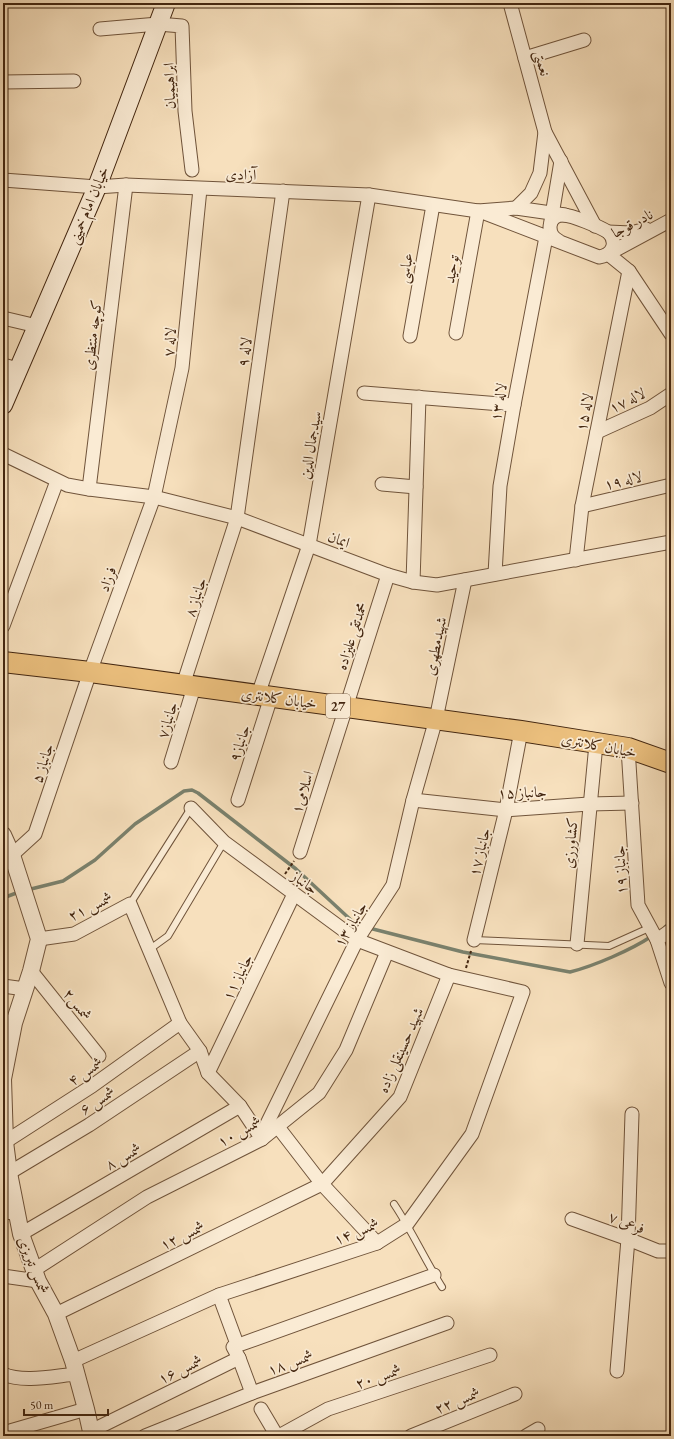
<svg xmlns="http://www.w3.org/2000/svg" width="674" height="1439" font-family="'EB Garamond',Amiri,serif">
<rect width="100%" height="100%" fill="#f7e0bd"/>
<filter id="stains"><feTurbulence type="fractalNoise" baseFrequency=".005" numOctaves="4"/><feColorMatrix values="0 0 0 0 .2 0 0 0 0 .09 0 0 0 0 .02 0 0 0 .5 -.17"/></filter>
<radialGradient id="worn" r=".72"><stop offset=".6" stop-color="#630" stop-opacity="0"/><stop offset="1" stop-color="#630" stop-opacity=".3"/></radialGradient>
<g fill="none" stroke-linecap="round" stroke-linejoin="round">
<g stroke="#7a816d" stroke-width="3.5">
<path d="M 27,890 L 63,881 L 95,860 L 135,824 L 184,791 L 192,790 L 198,793 L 296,869 L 352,921 L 363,926"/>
<path d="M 3,898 L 19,892"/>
<path d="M 665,927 L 671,922"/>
<path d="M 369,928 L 463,952 L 570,972 C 594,966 631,950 652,936"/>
</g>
<g stroke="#70543b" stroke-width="8">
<g id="service">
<path d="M 130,904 L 191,808"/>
<path d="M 474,940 L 609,946 L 649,928"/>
<path d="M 150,949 L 168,936 L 224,842"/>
<path d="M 394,1204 C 412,1231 425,1260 442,1287"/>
</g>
</g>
<g stroke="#70543b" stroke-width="15">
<g id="minor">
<path d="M 510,3 L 545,132 L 595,226"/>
<path d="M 100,29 L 158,24 L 182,26 L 185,111 L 192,170"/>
<path d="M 525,58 L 584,40"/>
<path d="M 3,82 L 74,81"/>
<path d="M 3,180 L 97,187 L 126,185 L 369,195 L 478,211 L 516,208 L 565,215"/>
<path d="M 516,208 L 531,193 L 540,173 L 545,132"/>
<path d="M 482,212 L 599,257 C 613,255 618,242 608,232 C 600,227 572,215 563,215 C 547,215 546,235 559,241"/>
<path d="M 671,220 L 608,254 L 629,271 L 671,334"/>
<path d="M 551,221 L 561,161"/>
<path d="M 608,232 L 631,233 L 646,229"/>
<path d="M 3,318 L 37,326"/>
<path d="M 456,333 L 478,211"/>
<path d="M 410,336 L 433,205"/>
<path d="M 3,365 L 18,369"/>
<path d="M 364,393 L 514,405"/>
<path d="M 597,432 L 650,408 L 671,394"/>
<path d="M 3,454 L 67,485 L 89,489 L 154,497 L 237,518 L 388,575 L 413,582 L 437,585 L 671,542"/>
<path d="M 382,484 L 416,487"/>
<path d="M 89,489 L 126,185"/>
<path d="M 582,506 L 671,485"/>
<path d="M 576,560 L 582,506 L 629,271"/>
<path d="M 495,574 L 500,486 L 514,405 L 546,237"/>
<path d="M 413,582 L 419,397"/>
<path d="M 3,626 L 57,481"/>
<path d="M 183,685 L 237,518 L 283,191"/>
<path d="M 258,695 L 309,545 L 369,195"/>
<path d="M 628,748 L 638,905 L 657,940 L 671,983"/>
<path d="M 171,762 L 194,687"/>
<path d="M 238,800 L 271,697"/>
<path d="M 413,800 L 506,810 L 589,804 L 632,803"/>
<path d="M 300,852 L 388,575"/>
<path d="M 12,855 L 35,834 L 90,672 L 154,497 L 182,368 L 200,189"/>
<path d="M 39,939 L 74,934 L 130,904 L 180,1023 L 200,1051 L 208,1073 L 240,1106 L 262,1139"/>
<path d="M 474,940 L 506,810 L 521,731"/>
<path d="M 657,940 L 671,930"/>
<path d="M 577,944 L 596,744"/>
<path d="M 31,971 L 99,1056"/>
<path d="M 3,986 L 25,989"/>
<path d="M 3,1021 L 14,1023"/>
<path d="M 208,1073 L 294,894"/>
<path d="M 278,1127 L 322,1184 L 377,1243"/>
<path d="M 261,1136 L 357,940 L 393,885 L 413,800 L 436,719 L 465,580"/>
<path d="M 3,1142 L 5,1142 L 92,1086 L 180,1023"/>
<path d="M 9,1173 L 89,1125 L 200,1051"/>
<path d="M 3,1212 L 16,1213"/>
<path d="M 572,1219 L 628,1239 L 658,1251 L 671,1251"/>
<path d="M 21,1234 L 240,1106"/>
<path d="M 34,1270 L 147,1197 L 262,1139 L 319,1093 L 346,1050 L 387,952"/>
<path d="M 3,1276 L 38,1281"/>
<path d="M 219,1295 L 237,1344"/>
<path d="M 56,1314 L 322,1184 L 400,1097 L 449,975"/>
<path d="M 73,1361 L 219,1295 L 377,1243 L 407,1224 L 472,1134 L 523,992 L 449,975 L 357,940 L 224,842 L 191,808"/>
<path d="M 617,1371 L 628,1239 L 632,1114"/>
<path d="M 3,1374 C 23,1383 54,1376 76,1374"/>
<path d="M 252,1393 L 239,1358 L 233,1347 L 434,1275"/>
<path d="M 261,1409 L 277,1436"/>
<path d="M 91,1431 L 239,1358"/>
<path d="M 3,1433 L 86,1409"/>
<path d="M 145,1436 L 252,1393 L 447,1323"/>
<path d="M 279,1436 L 328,1409 L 490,1355"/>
<path d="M 411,1436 L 515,1394"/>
<path d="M 526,1436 L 538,1429"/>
</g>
</g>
<g stroke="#70543b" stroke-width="18">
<path id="tertiary" d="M 3,835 L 12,855 L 39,939 L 31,971 L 14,1023 L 3,1079 L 5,1142 L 9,1173 L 21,1234 L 38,1281 L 56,1314 L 73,1361 L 86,1409 L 92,1436"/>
</g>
<g stroke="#432610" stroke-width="20">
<path id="secondary" d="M 3,405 L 97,187 L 166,3"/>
</g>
<g stroke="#432610" stroke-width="22">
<path id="primary" d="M 3,662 L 90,672 L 521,731 L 628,748 L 671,763"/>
</g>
<g stroke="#432610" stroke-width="2" stroke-dasharray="3 2" stroke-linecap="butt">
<path d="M 285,874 L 294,861"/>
<path d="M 466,968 L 471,951"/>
</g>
<use href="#service" stroke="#faebd4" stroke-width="6"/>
<use href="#minor" stroke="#faebd4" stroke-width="13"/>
<use href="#tertiary" stroke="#faebd4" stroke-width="16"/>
<use href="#secondary" stroke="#faebd4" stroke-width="18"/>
<use href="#primary" stroke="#ecc07e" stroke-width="20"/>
</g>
<g text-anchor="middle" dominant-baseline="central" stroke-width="3.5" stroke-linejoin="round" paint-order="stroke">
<rect fill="#faebd4" stroke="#7a614b" stroke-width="1" x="326" y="694" width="24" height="24" rx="3"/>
<g font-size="14" font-weight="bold" fill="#432610">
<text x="338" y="706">27</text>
</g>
<g font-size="15" fill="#432610" stroke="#faebd4">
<text transform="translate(543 63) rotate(75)">نعمتی</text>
<text transform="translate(169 86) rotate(-92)">ابراهیمیان</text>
<text transform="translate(241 174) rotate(1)">آزادی</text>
<text transform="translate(88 205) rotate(-67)">خیابان امام خمینی</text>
<text transform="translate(632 223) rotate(-28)">نادر قوجا</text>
<text transform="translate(405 268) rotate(-80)">عباسی</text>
<text transform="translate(451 269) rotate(-80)">توحید</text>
<text transform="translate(92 335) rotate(-83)">کوچه منتظری</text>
<text transform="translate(169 342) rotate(-85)">لاله ۷</text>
<text transform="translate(244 352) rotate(-82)">لاله ۹</text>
<text transform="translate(627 400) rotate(-26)">لاله ۱۷</text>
<text transform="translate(498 402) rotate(-80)">لاله ۱۳</text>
<text transform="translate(584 412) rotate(-79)">لاله ۱۵</text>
<text transform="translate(310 445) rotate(-80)">سیدجمال الدین</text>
<text transform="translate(623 480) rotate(-13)">لاله ۱۹</text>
<text transform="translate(339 539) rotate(21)">ایمان</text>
<text transform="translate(107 579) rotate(-70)">فرزاد</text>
<text transform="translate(195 597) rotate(-72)">جانباز ۸</text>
<text transform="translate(351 636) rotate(-72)">محمدتقی علیزاده</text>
<text transform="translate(435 646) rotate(-78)">شهیدمطهری</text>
<text transform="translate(279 698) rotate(8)">خیابان کلانتری</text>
<text transform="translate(167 720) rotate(-73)">جانباز۷</text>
<text transform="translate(239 743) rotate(-72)">جانباز۹</text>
<text transform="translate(599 745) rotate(11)">خیابان کلانتری</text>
<text transform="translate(42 763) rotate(-72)">جانباز ۵</text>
<text transform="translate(302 792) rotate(-73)">اسلامی۱</text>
<text transform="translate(522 792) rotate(-2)">جانباز ۱۵</text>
<text transform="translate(570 843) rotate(-85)">کشاورزی</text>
<text transform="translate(479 852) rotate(-76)">جانباز ۱۷</text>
<text transform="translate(620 870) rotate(-93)">جانباز ۱۹</text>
<text transform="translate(305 882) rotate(36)">جانباز</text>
<text transform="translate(90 906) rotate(-26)">شمس ۲۱</text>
<text transform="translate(350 924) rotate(-59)">جانباز ۱۳</text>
<text transform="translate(237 977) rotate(-64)">جانباز ۱۱</text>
<text transform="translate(78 1004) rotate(52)">شمس۲</text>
<text transform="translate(400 1050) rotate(-66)">شهید حسینقلی زاده</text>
<text transform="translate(85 1071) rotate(-34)">شمس ۴</text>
<text transform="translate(97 1100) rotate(-33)">شمس ۶</text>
<text transform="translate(239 1131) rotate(-29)">شمس ۱۰</text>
<text transform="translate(123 1156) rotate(-30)">شمس ۸</text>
<text transform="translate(627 1222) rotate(21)">فرعی ۷</text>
<text transform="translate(356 1231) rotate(-22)">شمس ۱۴</text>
<text transform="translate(182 1235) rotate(-26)">شمس ۱۲</text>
<text transform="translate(34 1265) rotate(68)">شمس تبریزی</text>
<text transform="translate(290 1362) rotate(-20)">شمس ۱۸</text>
<text transform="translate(180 1369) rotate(-26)">شمس ۱۶</text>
<text transform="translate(378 1376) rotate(-19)">شمس ۲۰</text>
<text transform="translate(457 1400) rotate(-22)">شمس ۲۲</text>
</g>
</g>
<rect width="674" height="1439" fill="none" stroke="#f7e0bd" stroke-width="16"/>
<rect x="4" y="4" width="666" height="1431" fill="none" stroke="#432610" stroke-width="2"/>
<rect x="8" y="8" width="658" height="1423" fill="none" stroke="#432610"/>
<path d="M24 1409v6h84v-6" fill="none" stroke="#432610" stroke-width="2"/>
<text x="30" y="1409" font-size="12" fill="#432610" stroke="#faebd4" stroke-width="3" paint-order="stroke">50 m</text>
<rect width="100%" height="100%" filter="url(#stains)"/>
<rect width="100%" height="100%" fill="url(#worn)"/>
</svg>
